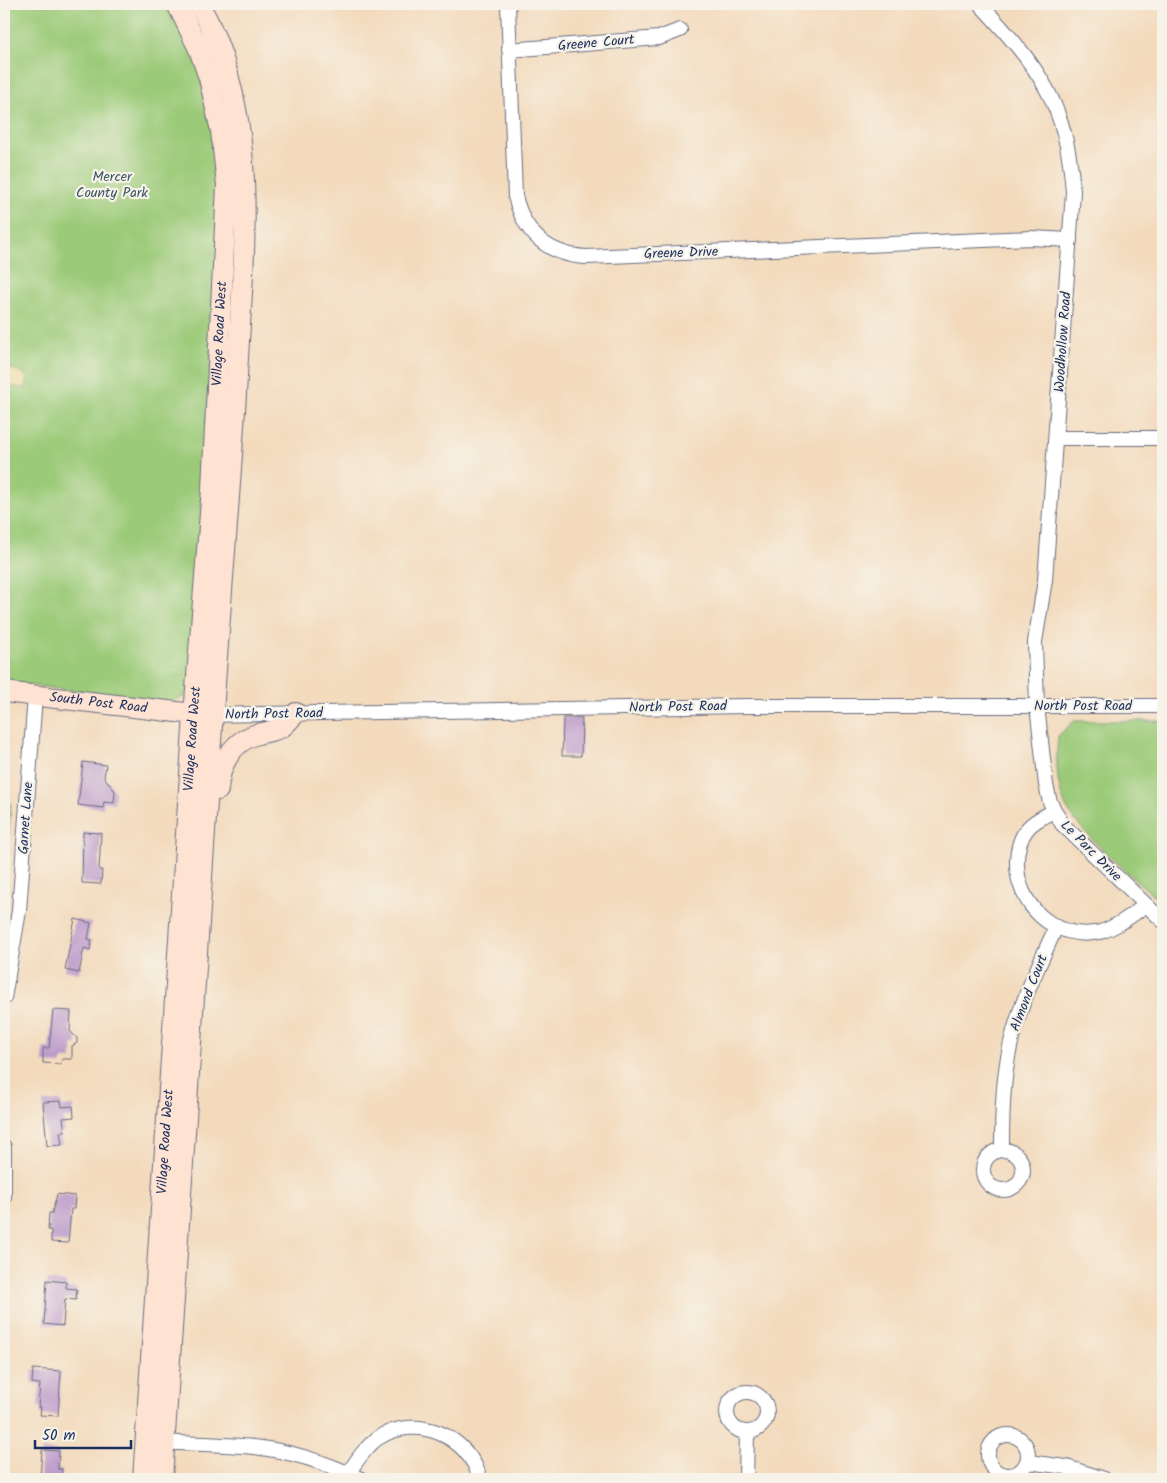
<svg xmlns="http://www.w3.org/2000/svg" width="1167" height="1483" font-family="Kalam,sans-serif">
<rect width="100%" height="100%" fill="#f7f3e8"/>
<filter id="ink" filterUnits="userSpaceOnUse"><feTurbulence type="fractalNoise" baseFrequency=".02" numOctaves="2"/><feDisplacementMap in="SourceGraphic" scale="10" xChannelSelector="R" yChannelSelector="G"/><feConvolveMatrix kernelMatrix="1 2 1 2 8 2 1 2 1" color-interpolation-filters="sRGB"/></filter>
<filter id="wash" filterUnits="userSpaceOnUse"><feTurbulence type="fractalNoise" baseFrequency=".0096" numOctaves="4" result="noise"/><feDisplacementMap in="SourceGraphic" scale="20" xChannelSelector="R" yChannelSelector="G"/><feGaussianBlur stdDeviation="1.12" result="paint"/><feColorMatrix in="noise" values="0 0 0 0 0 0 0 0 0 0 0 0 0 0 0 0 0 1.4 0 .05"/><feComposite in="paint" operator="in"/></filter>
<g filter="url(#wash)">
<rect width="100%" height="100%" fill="#f3dabc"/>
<g fill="#9bca78" stroke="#5b7c6b">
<path d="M 4,4 L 167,4 L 198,63 L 222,178 L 190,694 L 170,703 L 4,682 Z"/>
<path d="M 1074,721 L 1163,721 L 1163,904 C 1139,882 1073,829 1063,800 C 1056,779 1056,758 1058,736 Z"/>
<path d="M 4,802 L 11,803 L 4,888 Z"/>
</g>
<path fill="#eeda9e" stroke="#84847e" d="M 12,369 C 22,371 31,377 25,388 L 8,386 L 4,384 L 4,372 Z"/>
<g id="blocks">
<g fill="#bd9bca">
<path d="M 563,718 L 582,718 L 581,756 L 562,756 Z"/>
<path d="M 83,762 L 106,765 L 104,777 L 115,791 L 114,803 L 104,802 L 103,808 L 78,805 Z"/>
<path d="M 83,832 L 101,833 L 99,870 L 102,870 L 101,884 L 82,883 Z"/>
<path d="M 75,919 L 91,923 L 88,939 L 92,940 L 90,950 L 84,948 L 79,973 L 65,970 Z"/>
<path d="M 53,1010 L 71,1011 L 70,1031 L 77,1038 L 77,1043 L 72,1046 L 72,1059 L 62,1059 L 61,1064 L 43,1063 L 43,1048 L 49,1048 Z"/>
<path d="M 61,1101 L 62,1107 L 73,1106 L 74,1117 L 63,1118 L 65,1132 L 60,1132 L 62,1145 L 47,1146 L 43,1102 Z"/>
<path d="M 57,1194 L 75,1196 L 74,1209 L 71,1209 L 68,1243 L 51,1242 L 51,1230 L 48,1230 L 49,1213 L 52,1213 Z"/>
<path d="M 47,1280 L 66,1282 L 66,1288 L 77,1289 L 76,1300 L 65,1299 L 63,1326 L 44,1324 Z"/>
<path d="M 33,1369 L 61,1371 L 58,1416 L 40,1415 L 41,1407 L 38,1407 L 40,1384 L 32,1383 Z"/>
<path d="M 42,1450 L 59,1451 L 58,1469 L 62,1469 L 61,1479 L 40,1479 Z"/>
</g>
</g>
</g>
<g filter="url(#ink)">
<use href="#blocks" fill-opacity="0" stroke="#676b7f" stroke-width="1"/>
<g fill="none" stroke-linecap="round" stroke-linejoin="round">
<g stroke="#676b7f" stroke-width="16">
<g id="street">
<path d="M 508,4 L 515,196 C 524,233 548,255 586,257 L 1031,238 L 1070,240"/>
<path d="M 980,4 C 1039,68 1067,103 1073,192 L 1045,580 L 1035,642 L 1037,706 L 1046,785 L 1050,802 L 1062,824 L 1163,921"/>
<path d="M 509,50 L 659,38 L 680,30"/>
<path d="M 1056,438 L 1163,438"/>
<path d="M 204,715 L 748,706 L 1163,706"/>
<path d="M 1054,811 C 1045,816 1035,820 1028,828 C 1021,836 1017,849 1017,860 C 1015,904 1055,942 1100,932 C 1117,927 1132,915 1146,905"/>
<path d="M 4,998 L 19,911 L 35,696"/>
<path d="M 4,1147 L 4,1198"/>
<path d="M 1002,1149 C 1002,1109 1003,1069 1014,1031 C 1024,995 1041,961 1056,927"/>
<circle cx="1003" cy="1170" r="20"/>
<circle cx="747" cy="1412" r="20"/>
<circle cx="1008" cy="1455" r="20"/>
<path d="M 157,1442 C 189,1444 222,1444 254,1447 C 291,1451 327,1463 361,1479"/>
<path d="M 1028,1462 L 1066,1467 L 1104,1479"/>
<path d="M 348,1473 C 357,1461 365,1447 378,1438 C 417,1413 469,1436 480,1479"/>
<path d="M 746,1479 L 747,1433"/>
</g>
</g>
<g stroke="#676b7f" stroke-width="22">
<g id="secondary">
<path id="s1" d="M 4,692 L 194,714"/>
<path d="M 218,790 C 219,768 230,744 252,736 C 261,732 274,732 282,727 C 287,723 292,717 296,713"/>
<path id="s2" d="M 143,1479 L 194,714 L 212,488 L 227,185 L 221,131 L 209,78 L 199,49 L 177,4"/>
<path d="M 162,1479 C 179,1233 194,988 211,742 C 219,620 230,499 237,377 C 243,253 263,118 199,4"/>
</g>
</g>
<use href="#street" stroke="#fff" stroke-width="14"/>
<use href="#secondary" stroke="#fee3d2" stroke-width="20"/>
</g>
</g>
<g text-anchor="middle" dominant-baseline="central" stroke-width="4.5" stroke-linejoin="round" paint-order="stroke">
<g font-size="14" fill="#1b2f5e" stroke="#f7f3e8">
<text transform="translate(596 43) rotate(-5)">Greene Court</text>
<text transform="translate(681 253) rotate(-2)">Greene Drive</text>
<text stroke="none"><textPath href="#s2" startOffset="1148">Village Road West</textPath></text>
<text transform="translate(1063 342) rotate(-86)">Woodhollow Road</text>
<text stroke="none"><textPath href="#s1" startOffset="95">South Post Road</textPath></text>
<text x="1083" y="706">North Post Road</text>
<text transform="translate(678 707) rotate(-1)">North Post Road</text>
<text transform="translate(274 714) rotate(-1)">North Post Road</text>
<text stroke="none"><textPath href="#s2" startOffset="742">Village Road West</textPath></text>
<text transform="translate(26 818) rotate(-86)">Garnet Lane</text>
<text transform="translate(1091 851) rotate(45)">Le Parc Drive</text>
<text transform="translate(1029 993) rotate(-69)">Almond Court</text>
<text stroke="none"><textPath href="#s2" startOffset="338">Village Road West</textPath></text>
</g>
<g font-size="14" fill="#3b5664" stroke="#f7f3e8">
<text x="112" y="177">Mercer<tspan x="112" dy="16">County Park</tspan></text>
</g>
</g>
<rect width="1167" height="1483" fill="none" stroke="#f7f3e8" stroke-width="20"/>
<path d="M35 1440v8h96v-8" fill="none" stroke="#1b2f5e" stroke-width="2.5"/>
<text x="42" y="1440" font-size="15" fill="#1b2f5e" stroke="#f7f3e8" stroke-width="4" paint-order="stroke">50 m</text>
</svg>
